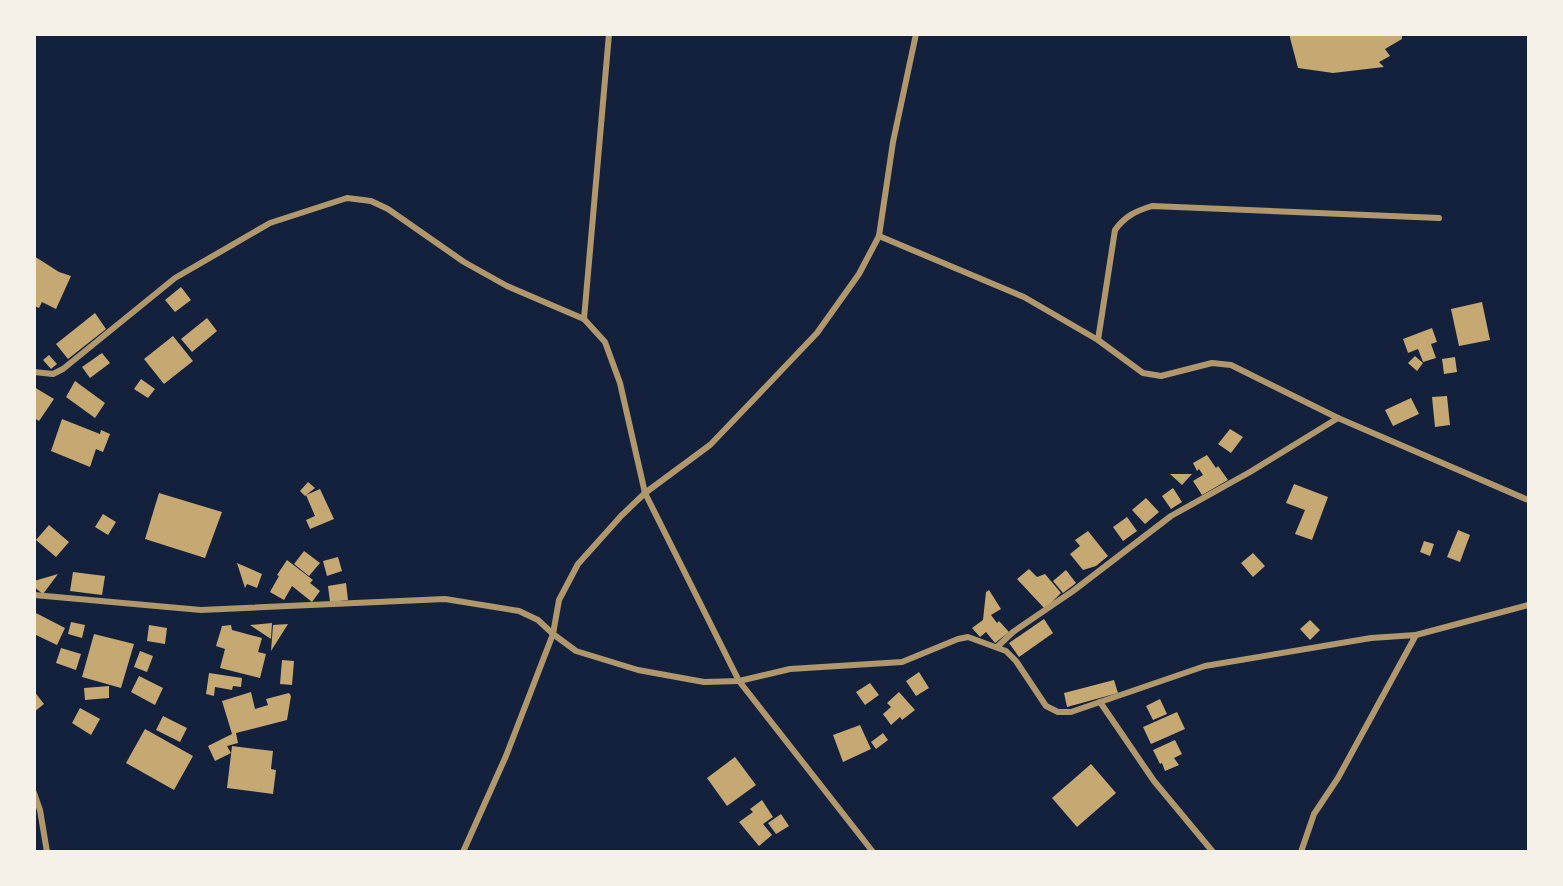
<svg xmlns="http://www.w3.org/2000/svg" width="1563" height="886" font-family="Raleway,sans-serif">
<rect width="100%" height="100%" fill="#14213d"/>
<g fill="#c6a872">
<path d="M 1289,34 L 1402,34 L 1402,39 L 1385,49 L 1390,56 L 1379,62 L 1384,67 L 1333,73 L 1298,68 Z"/>
<path d="M 34,256 L 59,272 L 71,276 L 56,309 L 42,302 L 39,308 L 34,306 Z"/>
<path d="M 181,287 L 191,300 L 175,312 L 165,300 Z"/>
<path d="M 1482,302 L 1490,340 L 1459,346 L 1451,309 Z"/>
<path d="M 95,313 L 106,329 L 68,359 L 56,344 Z"/>
<path d="M 207,318 L 217,331 L 192,352 L 181,339 Z"/>
<path d="M 1432,328 L 1437,342 L 1431,344 L 1436,358 L 1423,362 L 1418,349 L 1408,353 L 1403,339 Z"/>
<path d="M 173,336 L 193,361 L 164,384 L 144,359 Z"/>
<path d="M 102,353 L 110,363 L 90,378 L 82,367 Z"/>
<path d="M 49,355 L 57,364 L 51,369 L 43,360 Z"/>
<path d="M 1415,356 L 1423,363 L 1417,371 L 1408,363 Z"/>
<path d="M 1455,357 L 1457,372 L 1444,374 L 1442,359 Z"/>
<path d="M 141,379 L 155,389 L 148,398 L 134,389 Z"/>
<path d="M 75,381 L 105,403 L 95,418 L 66,397 Z"/>
<path d="M 34,387 L 54,399 L 39,421 L 34,418 Z"/>
<path d="M 1447,396 L 1450,425 L 1435,427 L 1432,397 Z"/>
<path d="M 1411,398 L 1419,414 L 1393,426 L 1385,410 Z"/>
<path d="M 62,419 L 100,434 L 101,430 L 110,434 L 103,452 L 96,449 L 90,467 L 51,451 Z"/>
<path d="M 1230,429 L 1243,437 L 1231,453 L 1218,444 Z"/>
<path d="M 1207,455 L 1216,468 L 1218,466 L 1228,480 L 1202,495 L 1193,481 L 1203,475 L 1199,469 L 1197,471 L 1193,463 Z"/>
<path d="M 1170,474 L 1192,474 L 1182,485 Z"/>
<path d="M 308,482 L 315,488 L 305,496 L 300,491 Z"/>
<path d="M 1294,484 L 1328,497 L 1312,540 L 1295,534 L 1305,510 L 1286,503 Z"/>
<path d="M 1173,488 L 1182,502 L 1171,509 L 1162,496 Z"/>
<path d="M 320,489 L 334,519 L 310,529 L 306,520 L 315,516 L 306,495 Z"/>
<path d="M 159,493 L 222,512 L 205,558 L 145,539 Z"/>
<path d="M 1146,498 L 1159,512 L 1145,524 L 1132,510 Z"/>
<path d="M 103,514 L 116,522 L 108,535 L 95,527 Z"/>
<path d="M 1127,517 L 1137,531 L 1123,541 L 1113,527 Z"/>
<path d="M 49,525 L 69,542 L 56,557 L 36,540 Z"/>
<path d="M 1458,530 L 1470,535 L 1460,562 L 1447,557 Z"/>
<path d="M 1088,531 L 1108,556 L 1096,566 L 1083,570 L 1070,554 L 1080,546 L 1075,540 Z"/>
<path d="M 1424,541 L 1434,544 L 1430,556 L 1420,552 Z"/>
<path d="M 304,551 L 320,563 L 309,576 L 294,564 Z"/>
<path d="M 1253,553 L 1265,566 L 1253,577 L 1241,563 Z"/>
<path d="M 338,557 L 342,571 L 327,576 L 323,561 Z"/>
<path d="M 287,560 L 313,580 L 310,583 L 320,591 L 312,602 L 292,586 L 284,600 L 270,592 L 279,576 L 277,575 Z"/>
<path d="M 237,563 L 262,574 L 257,588 L 247,584 L 245,588 Z"/>
<path d="M 1029,569 L 1037,577 L 1045,574 L 1061,593 L 1045,609 L 1017,579 Z"/>
<path d="M 1066,570 L 1076,583 L 1063,593 L 1053,581 Z"/>
<path d="M 73,572 L 105,576 L 102,595 L 70,591 Z"/>
<path d="M 58,574 L 43,594 L 34,587 L 34,581 Z"/>
<path d="M 346,583 L 348,600 L 330,602 L 328,586 Z"/>
<path d="M 989,590 L 1001,609 L 991,615 L 997,623 L 999,621 L 1009,632 L 995,643 L 986,632 L 980,637 L 972,628 L 983,620 L 986,592 Z"/>
<path d="M 34,612 L 65,628 L 57,645 L 34,634 Z"/>
<path d="M 1044,619 L 1053,633 L 1019,657 L 1009,643 Z"/>
<path d="M 1310,620 L 1320,630 L 1310,640 L 1300,629 Z"/>
<path d="M 71,622 L 85,625 L 82,638 L 68,634 Z"/>
<path d="M 272,623 L 271,639 L 250,625 Z"/>
<path d="M 288,624 L 271,651 L 273,625 Z"/>
<path d="M 149,625 L 167,628 L 165,644 L 147,641 Z"/>
<path d="M 231,625 L 232,630 L 262,638 L 258,652 L 266,654 L 260,678 L 220,668 L 225,649 L 216,646 L 222,626 Z"/>
<path d="M 94,634 L 134,644 L 121,688 L 82,677 Z"/>
<path d="M 61,648 L 81,654 L 76,670 L 56,663 Z"/>
<path d="M 140,651 L 153,656 L 147,672 L 134,667 Z"/>
<path d="M 282,660 L 294,661 L 292,685 L 280,684 Z"/>
<path d="M 919,672 L 929,688 L 916,696 L 906,681 Z"/>
<path d="M 209,673 L 242,678 L 241,687 L 233,686 L 232,690 L 215,687 L 214,696 L 206,694 Z"/>
<path d="M 139,676 L 163,688 L 155,705 L 131,692 Z"/>
<path d="M 1114,680 L 1118,693 L 1067,707 L 1064,693 Z"/>
<path d="M 870,683 L 879,695 L 865,705 L 856,692 Z"/>
<path d="M 109,686 L 109,698 L 85,700 L 84,688 Z"/>
<path d="M 34,691 L 44,704 L 34,712 Z"/>
<path d="M 251,692 L 255,709 L 268,705 L 266,699 L 289,693 L 291,696 L 287,720 L 236,733 L 238,743 L 227,746 L 231,753 L 215,761 L 208,746 L 232,734 L 222,701 Z"/>
<path d="M 899,692 L 915,710 L 902,720 L 900,717 L 891,725 L 883,714 L 891,707 L 887,703 Z"/>
<path d="M 1160,699 L 1167,714 L 1153,720 L 1146,706 Z"/>
<path d="M 80,708 L 100,719 L 91,735 L 72,723 Z"/>
<path d="M 1177,712 L 1185,729 L 1151,744 L 1143,727 Z"/>
<path d="M 163,716 L 187,728 L 180,742 L 156,730 Z"/>
<path d="M 860,725 L 871,749 L 843,762 L 833,735 Z"/>
<path d="M 145,729 L 193,756 L 174,790 L 126,763 Z"/>
<path d="M 883,733 L 888,740 L 876,749 L 871,742 Z"/>
<path d="M 1175,740 L 1182,754 L 1174,758 L 1179,765 L 1165,771 L 1162,763 L 1160,764 L 1153,750 Z"/>
<path d="M 232,746 L 273,751 L 271,769 L 276,770 L 273,794 L 227,788 Z"/>
<path d="M 735,757 L 756,785 L 727,806 L 707,778 Z"/>
<path d="M 1091,764 L 1116,793 L 1077,827 L 1052,798 Z"/>
<path d="M 762,800 L 773,817 L 763,824 L 772,835 L 759,846 L 739,822 L 753,812 L 750,809 Z"/>
<path d="M 781,814 L 789,826 L 776,834 L 768,823 Z"/>
</g>
<g fill="none" stroke-linecap="round" stroke-linejoin="round">
<g stroke="#b1986c" stroke-width="6">
<path d="M 879,236 L 1024,297 L 1098,340 L 1143,373 L 1161,376 L 1212,363 L 1231,365 L 1338,418 L 1528,500"/>
<path d="M 584,319 L 609,34"/>
<path d="M 1098,340 L 1115,230 C 1125,216 1136,211 1152,206 L 1439,218"/>
<path d="M 34,372 L 53,374 L 63,369 L 175,278 L 270,223 L 347,198 L 371,201 L 388,209 L 464,262 L 507,286 L 584,319 L 605,342 L 620,383 L 645,493 L 739,681 L 873,852"/>
<path d="M 34,595 L 201,610 L 445,599 L 519,611 L 538,620 L 553,634 L 576,651 L 638,670 L 704,682 L 739,681 L 790,669 L 902,662 L 958,639 L 968,637 L 1006,651 L 1016,661 L 1046,706 L 1058,712 L 1071,712 L 1205,666 L 1371,638 L 1416,635 L 1338,778 L 1314,814 L 1301,852"/>
<path d="M 1416,635 L 1528,605"/>
<path d="M 997,647 L 1013,632 L 1073,591 L 1171,516 L 1250,472 L 1338,418"/>
<path d="M 1100,702 L 1154,781 L 1213,852"/>
<path d="M 34,793 L 40,810 L 47,852"/>
<path d="M 463,852 L 506,756 L 553,634 L 559,600 L 578,564 L 621,516 L 645,493 L 710,445 L 757,396 L 817,333 L 859,274 L 879,236 L 893,142 L 916,34"/>
</g>
</g>
<rect width="1563" height="886" fill="none" stroke="#f6f1e7" stroke-width="72"/>
</svg>
